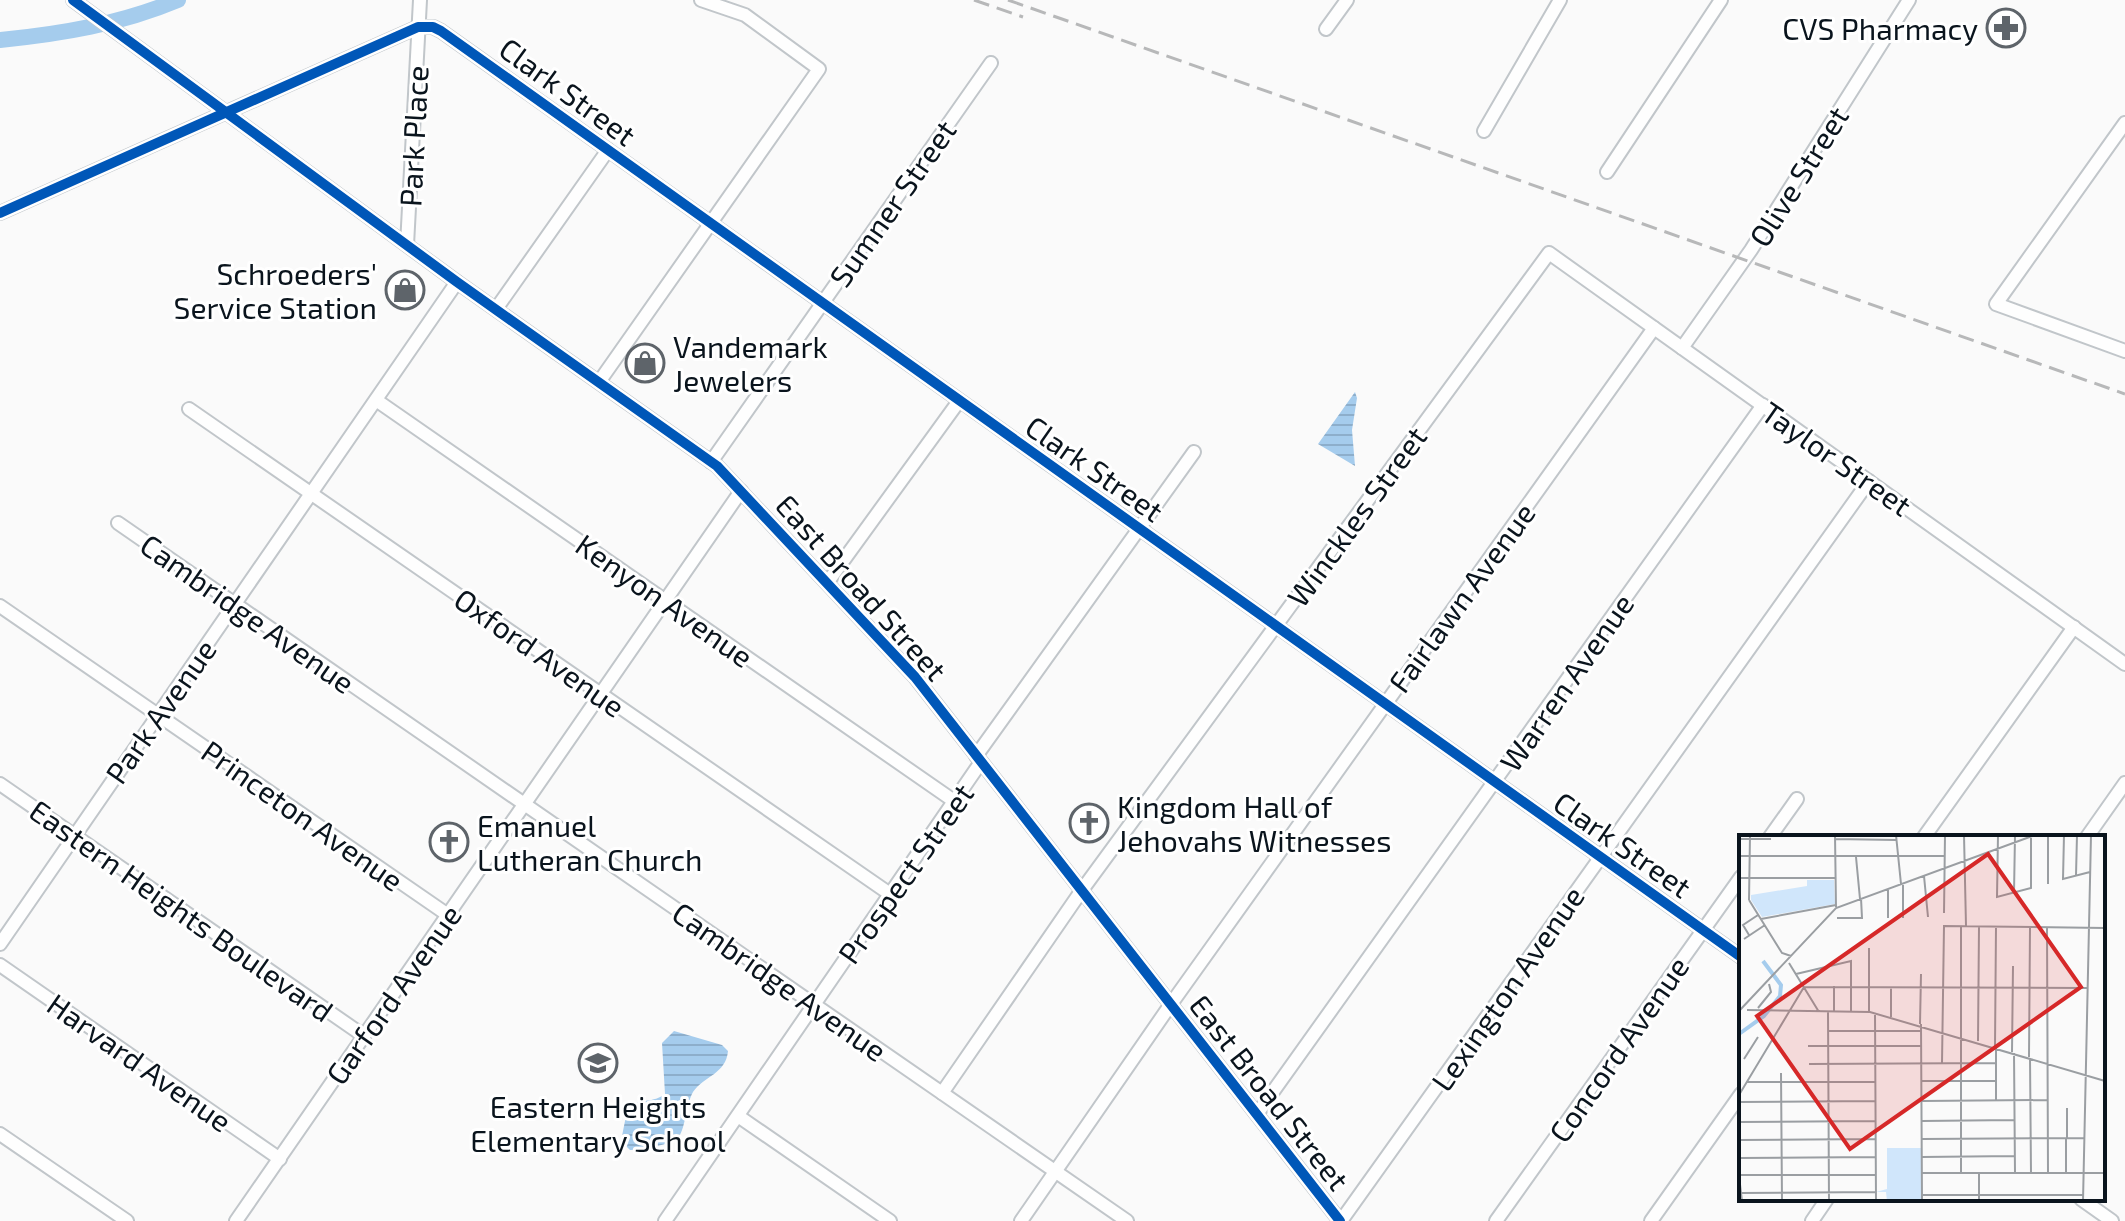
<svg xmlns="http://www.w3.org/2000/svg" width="2125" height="1221" font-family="'Exo 2',sans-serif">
<defs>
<pattern id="water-rules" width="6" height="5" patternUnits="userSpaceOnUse" patternTransform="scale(2)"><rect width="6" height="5" fill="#a5cced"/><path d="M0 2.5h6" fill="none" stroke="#8daecb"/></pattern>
</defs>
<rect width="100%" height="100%" fill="#fafafa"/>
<g fill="url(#water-rules)">
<path d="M 1355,392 L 1357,398 L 1352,430 L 1355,466 L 1318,444 Z"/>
<path d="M 674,1031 L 722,1045 L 728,1051 C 726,1074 704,1076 693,1092 C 685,1106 686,1130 677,1139 C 673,1144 638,1150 630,1150 L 621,1141 L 628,1106 C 639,1099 654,1103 665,1094 L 662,1043 Z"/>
</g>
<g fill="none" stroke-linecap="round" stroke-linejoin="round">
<path stroke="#a5cced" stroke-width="16" d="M 0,40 C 61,34 121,24 178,0"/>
<g stroke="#c1c6ca" stroke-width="16">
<g id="minor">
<path d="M 73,0 L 457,282 L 717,466 L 915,677 L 1340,1221"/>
<path d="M 1326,29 L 1347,0"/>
<path d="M 2125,123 L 1996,304 L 2125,351"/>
<path d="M 1484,131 L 1560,0"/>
<path d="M 1607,172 L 1721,0"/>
<path d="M 0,213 L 418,27 L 433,27 L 441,31 L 1741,957"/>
<path d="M 407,245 L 420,0"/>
<path d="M 496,309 L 608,150"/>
<path d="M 1682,348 L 1751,250 L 1909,0"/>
<path d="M 599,382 L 819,69 L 745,15 L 701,0"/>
<path d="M 376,400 L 954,801"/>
<path d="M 189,409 L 890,894"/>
<path d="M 711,462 L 991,63"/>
<path d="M 118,523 L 1127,1221"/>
<path d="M 827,583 L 959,401"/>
<path d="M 0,606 L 448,915"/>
<path d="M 976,756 L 1194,452"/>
<path d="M 0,784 L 364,1036"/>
<path d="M 1770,837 L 1797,799"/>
<path d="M 1924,837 L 2074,627"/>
<path d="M 2087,837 L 2125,783"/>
<path d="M 0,944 L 457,282"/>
<path d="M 0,965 L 280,1159"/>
<path d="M 942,1093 L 1082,890 L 1549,253 L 2125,664"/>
<path d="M 1257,1114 L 1763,405"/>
<path d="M 738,1116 L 890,1221"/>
<path d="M 0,1134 L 127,1221"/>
<path d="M 2081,1199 L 2112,1221"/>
<path d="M 236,1221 L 741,491"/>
<path d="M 665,1221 L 981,762"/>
<path d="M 1021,1221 L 1171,1004 L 1654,328"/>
<path d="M 1341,1221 L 1869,481"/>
<path d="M 1496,1221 L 1741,877"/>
<path d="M 1651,1221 L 1741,1094"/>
<path d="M 1812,1221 L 1827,1199"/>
</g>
</g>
<use href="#minor" stroke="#fefefe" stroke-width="12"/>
<g stroke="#b7b8b9" stroke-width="3" stroke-dasharray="16 8" stroke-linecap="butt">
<path d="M 974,0 L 1023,17"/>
<path d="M 1008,0 L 2125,394"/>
</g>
<g stroke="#fff" stroke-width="15">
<g id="cycleway">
<path d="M 73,0 L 457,282 L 717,466 L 915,677 L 1340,1221"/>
<path d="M 0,213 L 418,27 L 433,27 L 441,31 L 1741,957"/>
</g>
</g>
<use href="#cycleway" stroke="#0057b8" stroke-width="10"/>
</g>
<defs>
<g id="pharmacy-ring" transform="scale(2)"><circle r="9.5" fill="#fff" stroke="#5e646a" stroke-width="1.5"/><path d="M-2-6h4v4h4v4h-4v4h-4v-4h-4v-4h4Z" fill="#5e646a"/></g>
<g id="shop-ring" transform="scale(2)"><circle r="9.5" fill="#fff" stroke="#5e646a" stroke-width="1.5"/><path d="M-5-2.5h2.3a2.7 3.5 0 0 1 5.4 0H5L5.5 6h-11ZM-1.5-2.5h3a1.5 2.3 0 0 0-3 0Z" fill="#5e646a"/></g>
<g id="church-ring" transform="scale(2)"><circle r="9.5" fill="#fff" stroke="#5e646a" stroke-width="1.5"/><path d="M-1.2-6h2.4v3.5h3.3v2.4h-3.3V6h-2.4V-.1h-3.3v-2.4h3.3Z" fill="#5e646a"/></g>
<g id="school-ring" transform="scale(2)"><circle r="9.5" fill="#fff" stroke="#5e646a" stroke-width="1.5"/><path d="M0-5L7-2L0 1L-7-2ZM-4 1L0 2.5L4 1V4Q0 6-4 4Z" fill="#5e646a"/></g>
</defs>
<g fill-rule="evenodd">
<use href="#pharmacy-ring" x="2006" y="28"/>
<use href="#shop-ring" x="405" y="290"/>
<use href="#shop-ring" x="645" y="363"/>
<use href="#church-ring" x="1089" y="823"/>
<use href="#church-ring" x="449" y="842"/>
<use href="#school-ring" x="598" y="1063"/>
</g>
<g text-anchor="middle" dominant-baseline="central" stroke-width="6" stroke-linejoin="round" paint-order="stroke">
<g font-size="30" fill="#0a141d" stroke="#fff" text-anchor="start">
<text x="1978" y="28" text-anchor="end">CVS Pharmacy</text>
<text x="377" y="273" text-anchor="end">Schroeders'<tspan x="377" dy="34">Service Station</tspan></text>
<text x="673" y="346">Vandemark<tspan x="673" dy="34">Jewelers</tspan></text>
<text x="1117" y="806">Kingdom Hall of<tspan x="1117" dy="34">Jehovahs Witnesses</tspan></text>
<text x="477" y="825">Emanuel<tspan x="477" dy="34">Lutheran Church</tspan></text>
<text x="598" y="1106" text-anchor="middle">Eastern Heights<tspan x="598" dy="34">Elementary School</tspan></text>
</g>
<g font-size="30" fill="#0a141d" stroke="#fff">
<text transform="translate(568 91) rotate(36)">Clark Street</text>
<text transform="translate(413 136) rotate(-87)">Park Place</text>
<text transform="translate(1798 176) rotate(-58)">Olive Street</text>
<text transform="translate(892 203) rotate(-55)">Sumner Street</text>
<text transform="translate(1837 458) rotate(35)">Taylor Street</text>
<text transform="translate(1095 468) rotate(35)">Clark Street</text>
<text transform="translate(1356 516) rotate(-54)">Winckles Street</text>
<text transform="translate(862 587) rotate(48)">East Broad Street</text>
<text transform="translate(1461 597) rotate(-54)">Fairlawn Avenue</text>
<text transform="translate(665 600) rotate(35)">Kenyon Avenue</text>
<text transform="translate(248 613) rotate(35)">Cambridge Avenue</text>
<text transform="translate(540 652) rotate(35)">Oxford Avenue</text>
<text transform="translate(1566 682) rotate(-55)">Warren Avenue</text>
<text transform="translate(160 711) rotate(-55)">Park Avenue</text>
<text transform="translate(303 815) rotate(35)">Princeton Avenue</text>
<text transform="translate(1623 844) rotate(35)">Clark Street</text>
<text transform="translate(905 873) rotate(-55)">Prospect Street</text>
<text transform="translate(182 910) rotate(35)">Eastern Heights Boulevard</text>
<text transform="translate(780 981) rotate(35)">Cambridge Avenue</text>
<text transform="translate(1507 988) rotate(-55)">Lexington Avenue</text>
<text transform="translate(393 994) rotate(-55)">Garford Avenue</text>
<text transform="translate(1618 1049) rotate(-55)">Concord Avenue</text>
<text transform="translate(140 1062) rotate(35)">Harvard Avenue</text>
<text transform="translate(1270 1092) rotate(52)">East Broad Street</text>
</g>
</g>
<g transform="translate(1739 835)">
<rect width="366" height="366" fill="#fafafa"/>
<path d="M 68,45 L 95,45 L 96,69 L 23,82 L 12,65 L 12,60 L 68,51 Z" fill="#d0e6fb"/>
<path d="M 148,313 L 182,313 L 183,366 L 148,366 L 147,357 L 137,357 L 148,354 Z" fill="#d0e6fb"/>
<path fill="none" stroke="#a5cced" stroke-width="4" d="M 0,199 L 25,181 L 41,161 L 42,150 L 24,126"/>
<path fill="none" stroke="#9a9ea2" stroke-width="2" d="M 96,0 L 97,72M 157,0 L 162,49M 225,0 L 227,91M 259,0 L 258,62 L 292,53 L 292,0M 325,0 L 324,44 L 351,37M 32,1 L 56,0M 0,4 L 32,4M 96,4 L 157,5M 0,21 L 205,21M 117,22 L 121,64M 337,40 L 338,0M 185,41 L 189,82M 0,43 L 97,43M 309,49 L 309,0M 149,54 L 149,83M 275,58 L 276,0M 10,65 L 43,118 L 52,121M 10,65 L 11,0M 205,78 L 206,0M 98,83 L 123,83 L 122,63M 164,83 L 164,48M 22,84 L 97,70M 308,92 L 309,339M 10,100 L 4,90 L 19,80M 5,104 L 26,90M 50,128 L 80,177M 57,139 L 112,126 L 112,177M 65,152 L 348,153M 19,173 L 32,157 L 30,149M 1,175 L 97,73 L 296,0M 8,175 L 131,177 L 366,246M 89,177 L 90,366M 95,177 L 95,151M 130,177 L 130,113M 136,178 L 137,366M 152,182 L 152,152M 181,189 L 182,139M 182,189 L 183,366M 89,196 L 182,196M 239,206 L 240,91M 69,211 L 182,211M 256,212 L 257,91M 257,212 L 257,265M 273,217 L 274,131M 275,218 L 276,339M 290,222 L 291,92M 291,223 L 292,339M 5,224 L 19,202M 203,228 L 205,91 L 366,93M 70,229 L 257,228M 42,238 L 43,366M 183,246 L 257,246M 8,247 L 136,247M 0,260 L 65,152M 183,266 L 309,265M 0,267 L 136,266M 328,273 L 328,303M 183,286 L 275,285M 0,287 L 136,286M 327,303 L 327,338M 183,304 L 346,303M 0,305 L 136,304M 183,322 L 276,321M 0,323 L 136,322M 183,338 L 366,338M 222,338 L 222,91M 240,338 L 240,366M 0,340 L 137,340M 0,341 L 3,366M 2,358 L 137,357M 183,360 L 344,360M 344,366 L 352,0"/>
<path fill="#d62828" fill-opacity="0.15" stroke="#d62828" stroke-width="4" d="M 249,19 L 342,152 L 111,314 L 18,181 Z"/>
<rect width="366" height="366" fill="none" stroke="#0a141d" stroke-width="4"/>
</g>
</svg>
